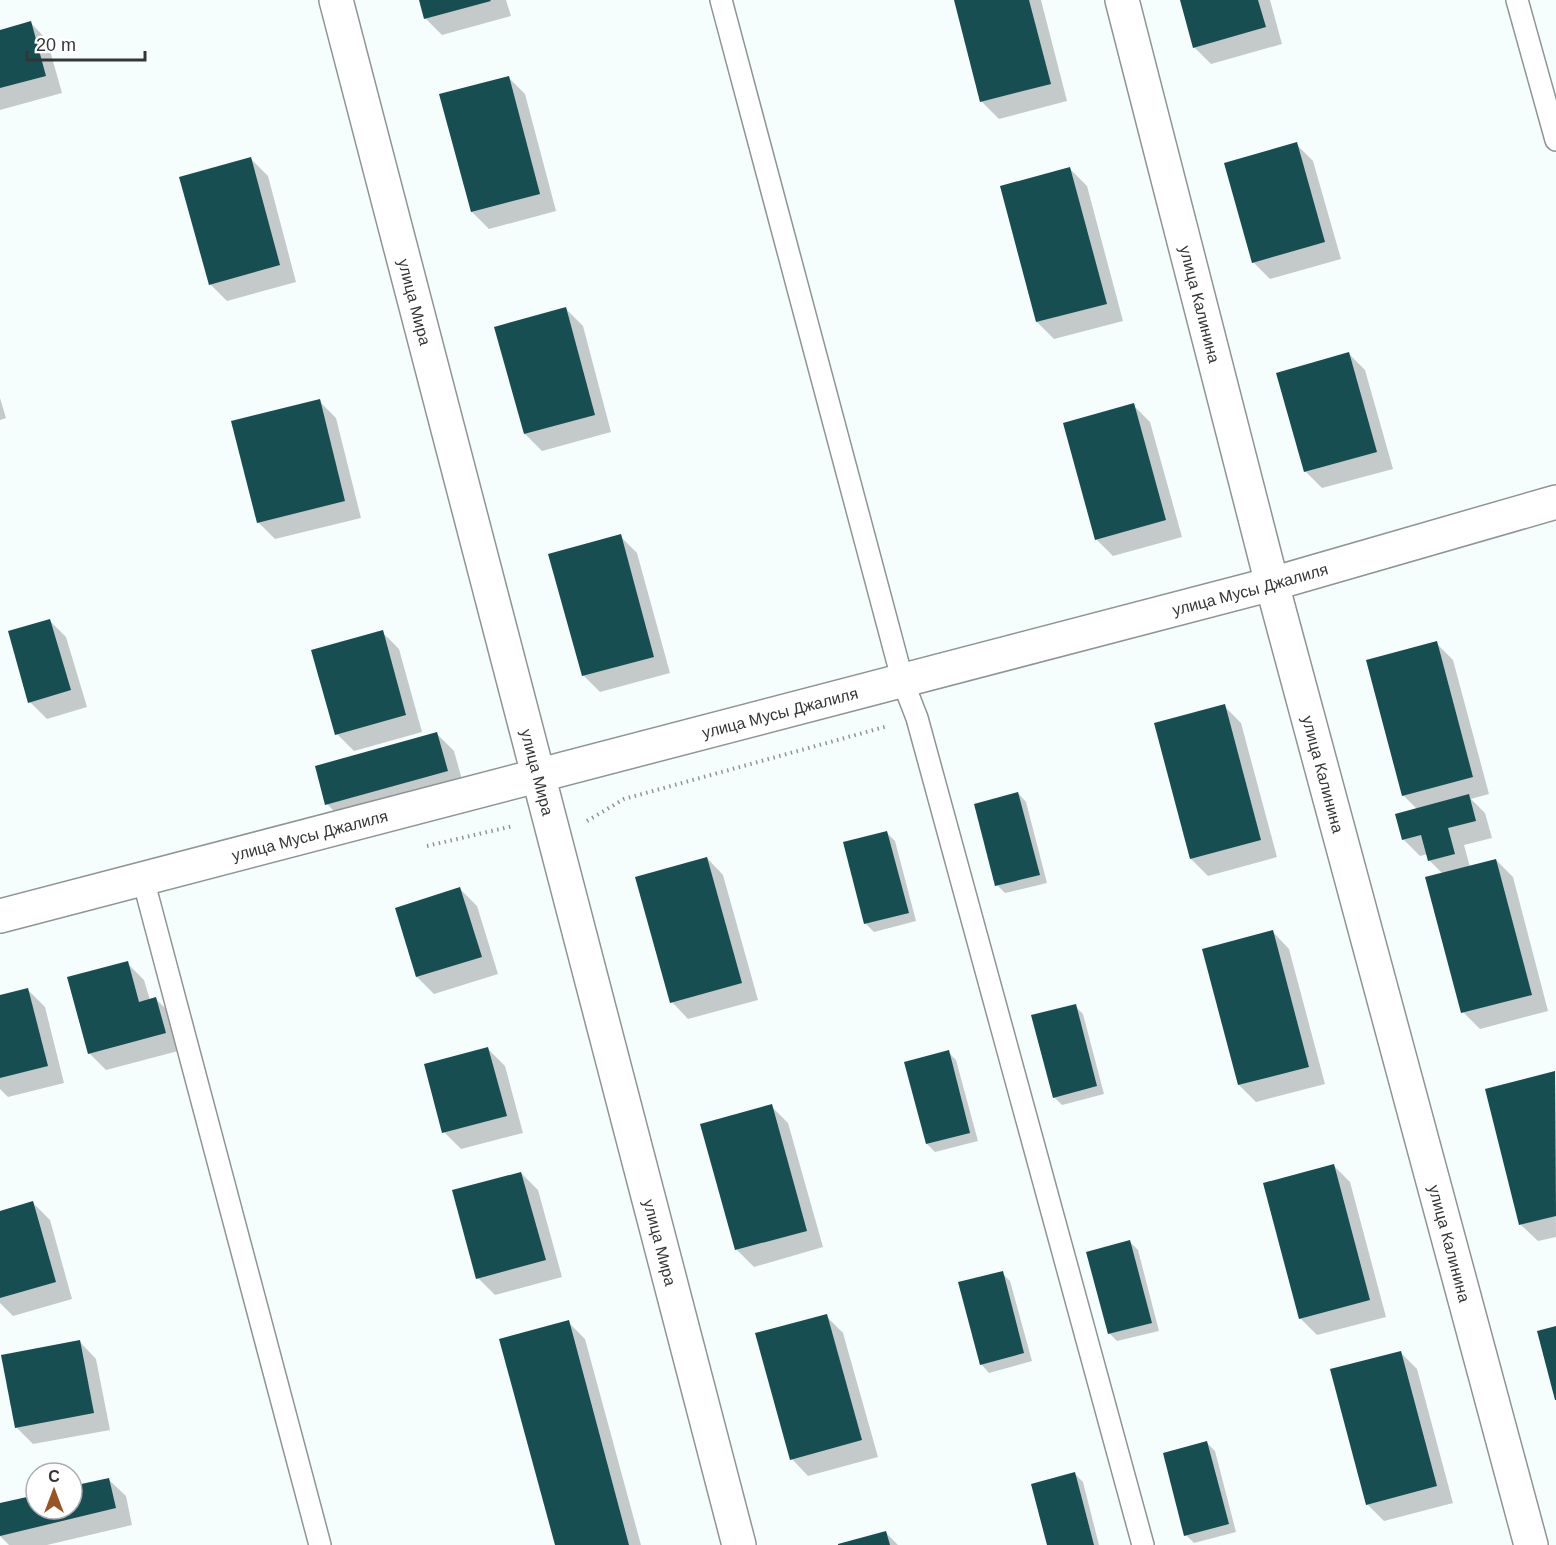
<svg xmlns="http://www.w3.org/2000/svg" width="1556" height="1545" font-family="Helvetica,sans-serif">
<rect width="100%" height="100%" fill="#f6fdfd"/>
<g fill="#0003">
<path d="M 420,0 L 506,0 L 511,16 L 442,35 L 425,18 Z"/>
<path d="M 955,0 L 1041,0 L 1067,101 L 999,119 L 982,102 Z"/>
<path d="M 1181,0 L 1270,0 L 1282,44 L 1211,64 L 1194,47 Z"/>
<path d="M 31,23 L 47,40 L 62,93 L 0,110 L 0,31 Z"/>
<path d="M 508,77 L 525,94 L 556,211 L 489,229 L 472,212 Z"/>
<path d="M 1296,144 L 1313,161 L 1341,259 L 1270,279 L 1253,262 Z"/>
<path d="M 251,159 L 268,176 L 296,282 L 227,301 L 210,284 Z"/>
<path d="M 1070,169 L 1087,186 L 1123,321 L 1054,339 L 1037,322 Z"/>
<path d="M 566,309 L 583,326 L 611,432 L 542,451 L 525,434 L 496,328 Z"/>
<path d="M 1348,353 L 1365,370 L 1393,469 L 1322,488 L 1305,471 Z"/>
<path d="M 0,398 L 6,418 L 0,420 Z"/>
<path d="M 319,401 L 336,418 L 361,518 L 275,539 L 258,522 Z"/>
<path d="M 1133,405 L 1150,422 L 1182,537 L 1113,556 L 1096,539 Z"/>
<path d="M 620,536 L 637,553 L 670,673 L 600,692 L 583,675 Z"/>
<path d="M 49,620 L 66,637 L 87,707 L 47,719 L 30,702 Z"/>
<path d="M 382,632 L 399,649 L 422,732 L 354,751 L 337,734 Z"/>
<path d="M 1436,643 L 1453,660 L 1489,794 L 1471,799 L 1485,813 L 1492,838 L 1464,845 L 1470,867 L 1496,860 L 1513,877 L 1548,1011 L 1480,1029 L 1463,1012 L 1443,874 L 1430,861 L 1428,854 L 1420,856 L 1403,839 L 1418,810 L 1403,795 Z"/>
<path d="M 1224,706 L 1241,723 L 1277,857 L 1208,876 L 1191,859 Z"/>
<path d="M 437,734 L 454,751 L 464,787 L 344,821 L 327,804 Z"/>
<path d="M 1018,793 L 1026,802 L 1047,883 L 1005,893 L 997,885 Z"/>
<path d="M 887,833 L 895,841 L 916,921 L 874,932 L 866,924 Z"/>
<path d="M 707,858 L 723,875 L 758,1000 L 688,1019 L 672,1002 Z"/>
<path d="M 460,889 L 477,906 L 498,974 L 434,994 L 417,977 L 396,909 Z"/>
<path d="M 1273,932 L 1289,949 L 1325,1084 L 1256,1102 L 1239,1085 L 1204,950 Z"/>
<path d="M 127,963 L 144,980 L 150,1000 L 156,999 L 173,1016 L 182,1050 L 106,1070 L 89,1053 Z"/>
<path d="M 28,990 L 45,1007 L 64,1083 L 8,1097 L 0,1089 L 0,997 Z"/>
<path d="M 1075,1006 L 1083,1014 L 1104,1094 L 1062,1105 L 1054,1097 Z"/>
<path d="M 488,1049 L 505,1066 L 523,1133 L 461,1149 L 444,1132 Z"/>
<path d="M 948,1052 L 956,1060 L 978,1141 L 935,1152 L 927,1144 Z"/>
<path d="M 1555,1073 L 1556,1237 L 1538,1241 L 1521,1225 Z"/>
<path d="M 771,1106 L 788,1123 L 823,1247 L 754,1267 L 737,1250 L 702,1125 Z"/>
<path d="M 1333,1165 L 1350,1182 L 1386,1317 L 1317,1335 L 1300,1318 Z"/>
<path d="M 521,1173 L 538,1190 L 562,1277 L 495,1295 L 478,1278 Z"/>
<path d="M 33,1203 L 50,1220 L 72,1299 L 13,1316 L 0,1303 L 0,1212 Z"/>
<path d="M 1130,1242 L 1138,1250 L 1159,1331 L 1117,1341 L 1109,1333 Z"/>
<path d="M 1002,1273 L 1010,1281 L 1032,1361 L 989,1373 L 981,1364 Z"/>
<path d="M 826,1316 L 843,1333 L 878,1457 L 808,1476 L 792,1459 Z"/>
<path d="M 568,1322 L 585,1339 L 641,1545 L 556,1545 Z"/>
<path d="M 80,1342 L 96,1359 L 110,1430 L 33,1444 L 16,1427 Z"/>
<path d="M 1400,1352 L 1417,1369 L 1453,1503 L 1384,1521 L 1367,1504 Z"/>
<path d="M 1207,1443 L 1215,1451 L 1236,1532 L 1194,1543 L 1186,1535 Z"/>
<path d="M 1075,1474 L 1083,1482 L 1099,1545 L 1049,1545 Z"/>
<path d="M 109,1480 L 126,1496 L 132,1525 L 47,1545 L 9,1545 L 0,1536 L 0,1504 L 36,1496 L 36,1509 L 72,1509 L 72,1488 Z"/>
<path d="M 886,1533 L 898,1545 L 841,1545 Z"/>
</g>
<g fill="#174e52">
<path d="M 419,0 L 490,0 L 491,1 L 424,19 Z"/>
<path d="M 954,0 L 1029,0 L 1051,84 L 980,102 Z"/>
<path d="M 1180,0 L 1258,0 L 1266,27 L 1193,48 Z"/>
<path d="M 31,21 L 46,76 L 0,88 L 0,30 Z"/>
<path d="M 509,76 L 540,194 L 471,212 L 439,94 Z"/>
<path d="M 1297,142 L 1325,242 L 1252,263 L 1224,163 Z"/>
<path d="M 251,157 L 280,265 L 209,285 L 179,177 Z"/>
<path d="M 1070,167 L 1107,304 L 1036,322 L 1000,186 Z"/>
<path d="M 566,307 L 595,415 L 524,434 L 494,327 Z"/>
<path d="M 1349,352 L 1377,452 L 1304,472 L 1276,373 Z"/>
<path d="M 320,399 L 345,501 L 257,523 L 231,421 Z"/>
<path d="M 1134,403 L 1166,520 L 1095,540 L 1063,423 Z"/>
<path d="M 621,534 L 654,657 L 582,676 L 548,554 Z"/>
<path d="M 50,619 L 71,690 L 28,703 L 8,631 Z"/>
<path d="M 383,630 L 406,715 L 335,735 L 311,650 Z"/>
<path d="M 1437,641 L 1473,777 L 1402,796 L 1366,660 Z"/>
<path d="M 1225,704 L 1261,840 L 1190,859 L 1154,723 Z"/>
<path d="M 437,732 L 448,771 L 325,805 L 315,766 Z"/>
<path d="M 1018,792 L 1040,875 L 995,886 L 974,804 Z"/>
<path d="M 1469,794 L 1476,821 L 1448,828 L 1455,854 L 1428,861 L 1421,835 L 1402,840 L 1395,814 Z"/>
<path d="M 887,831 L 909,913 L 864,924 L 843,842 Z"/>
<path d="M 707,857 L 742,983 L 670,1003 L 635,877 Z"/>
<path d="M 1496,859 L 1532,995 L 1461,1013 L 1425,877 Z"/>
<path d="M 460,887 L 482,957 L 416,977 L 395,908 Z"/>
<path d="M 1273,930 L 1309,1067 L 1238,1085 L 1202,949 Z"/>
<path d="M 128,961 L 139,1002 L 156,997 L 166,1033 L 88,1054 L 67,977 Z"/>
<path d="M 28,988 L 48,1066 L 0,1078 L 0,995 Z"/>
<path d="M 1076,1004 L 1097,1086 L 1053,1098 L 1031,1015 Z"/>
<path d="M 488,1047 L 507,1116 L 442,1133 L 424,1064 Z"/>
<path d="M 949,1050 L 970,1133 L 926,1144 L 904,1062 Z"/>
<path d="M 1555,1071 L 1556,1216 L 1519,1225 L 1485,1089 Z"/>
<path d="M 772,1104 L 807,1231 L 735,1250 L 700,1124 Z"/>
<path d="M 1334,1164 L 1370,1300 L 1299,1319 L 1263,1183 Z"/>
<path d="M 521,1172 L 546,1260 L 476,1279 L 452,1190 Z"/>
<path d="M 33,1201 L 56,1282 L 0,1298 L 0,1211 Z"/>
<path d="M 1130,1240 L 1152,1323 L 1108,1334 L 1086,1252 Z"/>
<path d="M 1003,1271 L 1024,1353 L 980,1365 L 958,1282 Z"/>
<path d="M 827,1314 L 862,1440 L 790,1460 L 755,1333 Z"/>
<path d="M 569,1320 L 629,1545 L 555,1545 L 499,1339 Z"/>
<path d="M 1556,1326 L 1556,1400 L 1555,1400 L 1537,1331 Z"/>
<path d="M 80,1340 L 94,1413 L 15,1428 L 1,1355 Z"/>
<path d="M 1401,1351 L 1437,1486 L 1366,1505 L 1330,1369 Z"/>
<path d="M 1207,1441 L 1229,1524 L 1184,1536 L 1163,1453 Z"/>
<path d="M 1075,1472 L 1094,1545 L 1047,1545 L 1031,1484 Z"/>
<path d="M 109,1478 L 116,1508 L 0,1536 L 0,1503 L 36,1495 L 36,1509 L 72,1509 L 72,1486 Z"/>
<path d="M 886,1531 L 890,1545 L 838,1545 L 838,1544 Z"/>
</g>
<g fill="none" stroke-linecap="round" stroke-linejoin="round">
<g stroke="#8f9595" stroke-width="24">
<g id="lane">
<path d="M 721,0 L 903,682 L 917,718 L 1143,1545"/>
<path d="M 1517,0 L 1556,140"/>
<path d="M 143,879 L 320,1545"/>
</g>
</g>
<g stroke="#8f9595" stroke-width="36">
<g id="street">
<path id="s1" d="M 336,0 L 739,1545"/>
<path id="s2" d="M 1122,0 L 1272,584 L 1531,1545"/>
<path id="s3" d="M 0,916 L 1272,584 L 1556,502"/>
</g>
</g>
<g stroke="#909595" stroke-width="4" stroke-dasharray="1.5 4.5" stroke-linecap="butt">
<path d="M 587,821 L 624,799 L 888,726"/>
<path d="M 427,846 L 513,826"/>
</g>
<use href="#lane" stroke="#fff" stroke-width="21"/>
<use href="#street" stroke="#fff" stroke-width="33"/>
</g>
<g text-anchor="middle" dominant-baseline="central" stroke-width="6" stroke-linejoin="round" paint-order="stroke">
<g font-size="16" fill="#333536" stroke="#fff">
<text stroke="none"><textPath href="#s1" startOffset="312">улица Мира</textPath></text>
<text stroke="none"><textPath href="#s2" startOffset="314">улица Калинина</textPath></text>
<text stroke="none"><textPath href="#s3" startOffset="1292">улица Мусы Джалиля</textPath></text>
<text stroke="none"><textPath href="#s3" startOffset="806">улица Мусы Джалиля</textPath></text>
<text stroke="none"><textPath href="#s1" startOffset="798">улица Мира</textPath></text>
<text stroke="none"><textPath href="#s2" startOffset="800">улица Калинина</textPath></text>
<text stroke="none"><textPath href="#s3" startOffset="320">улица Мусы Джалиля</textPath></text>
<text stroke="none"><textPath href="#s1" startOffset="1284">улица Мира</textPath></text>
<text stroke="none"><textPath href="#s2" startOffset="1286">улица Калинина</textPath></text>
</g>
</g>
<g transform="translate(54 1491)"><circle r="28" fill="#ffffff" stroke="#adaeaf" stroke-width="1.5"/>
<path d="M0-4.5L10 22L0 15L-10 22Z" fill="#985426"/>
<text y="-9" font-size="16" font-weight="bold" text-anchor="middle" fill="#333536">С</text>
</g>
<path d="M27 51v9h118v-9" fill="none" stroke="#333536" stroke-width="3"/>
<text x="36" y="51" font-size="18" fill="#333536" stroke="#ffffff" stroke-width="4.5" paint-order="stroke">20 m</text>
</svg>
